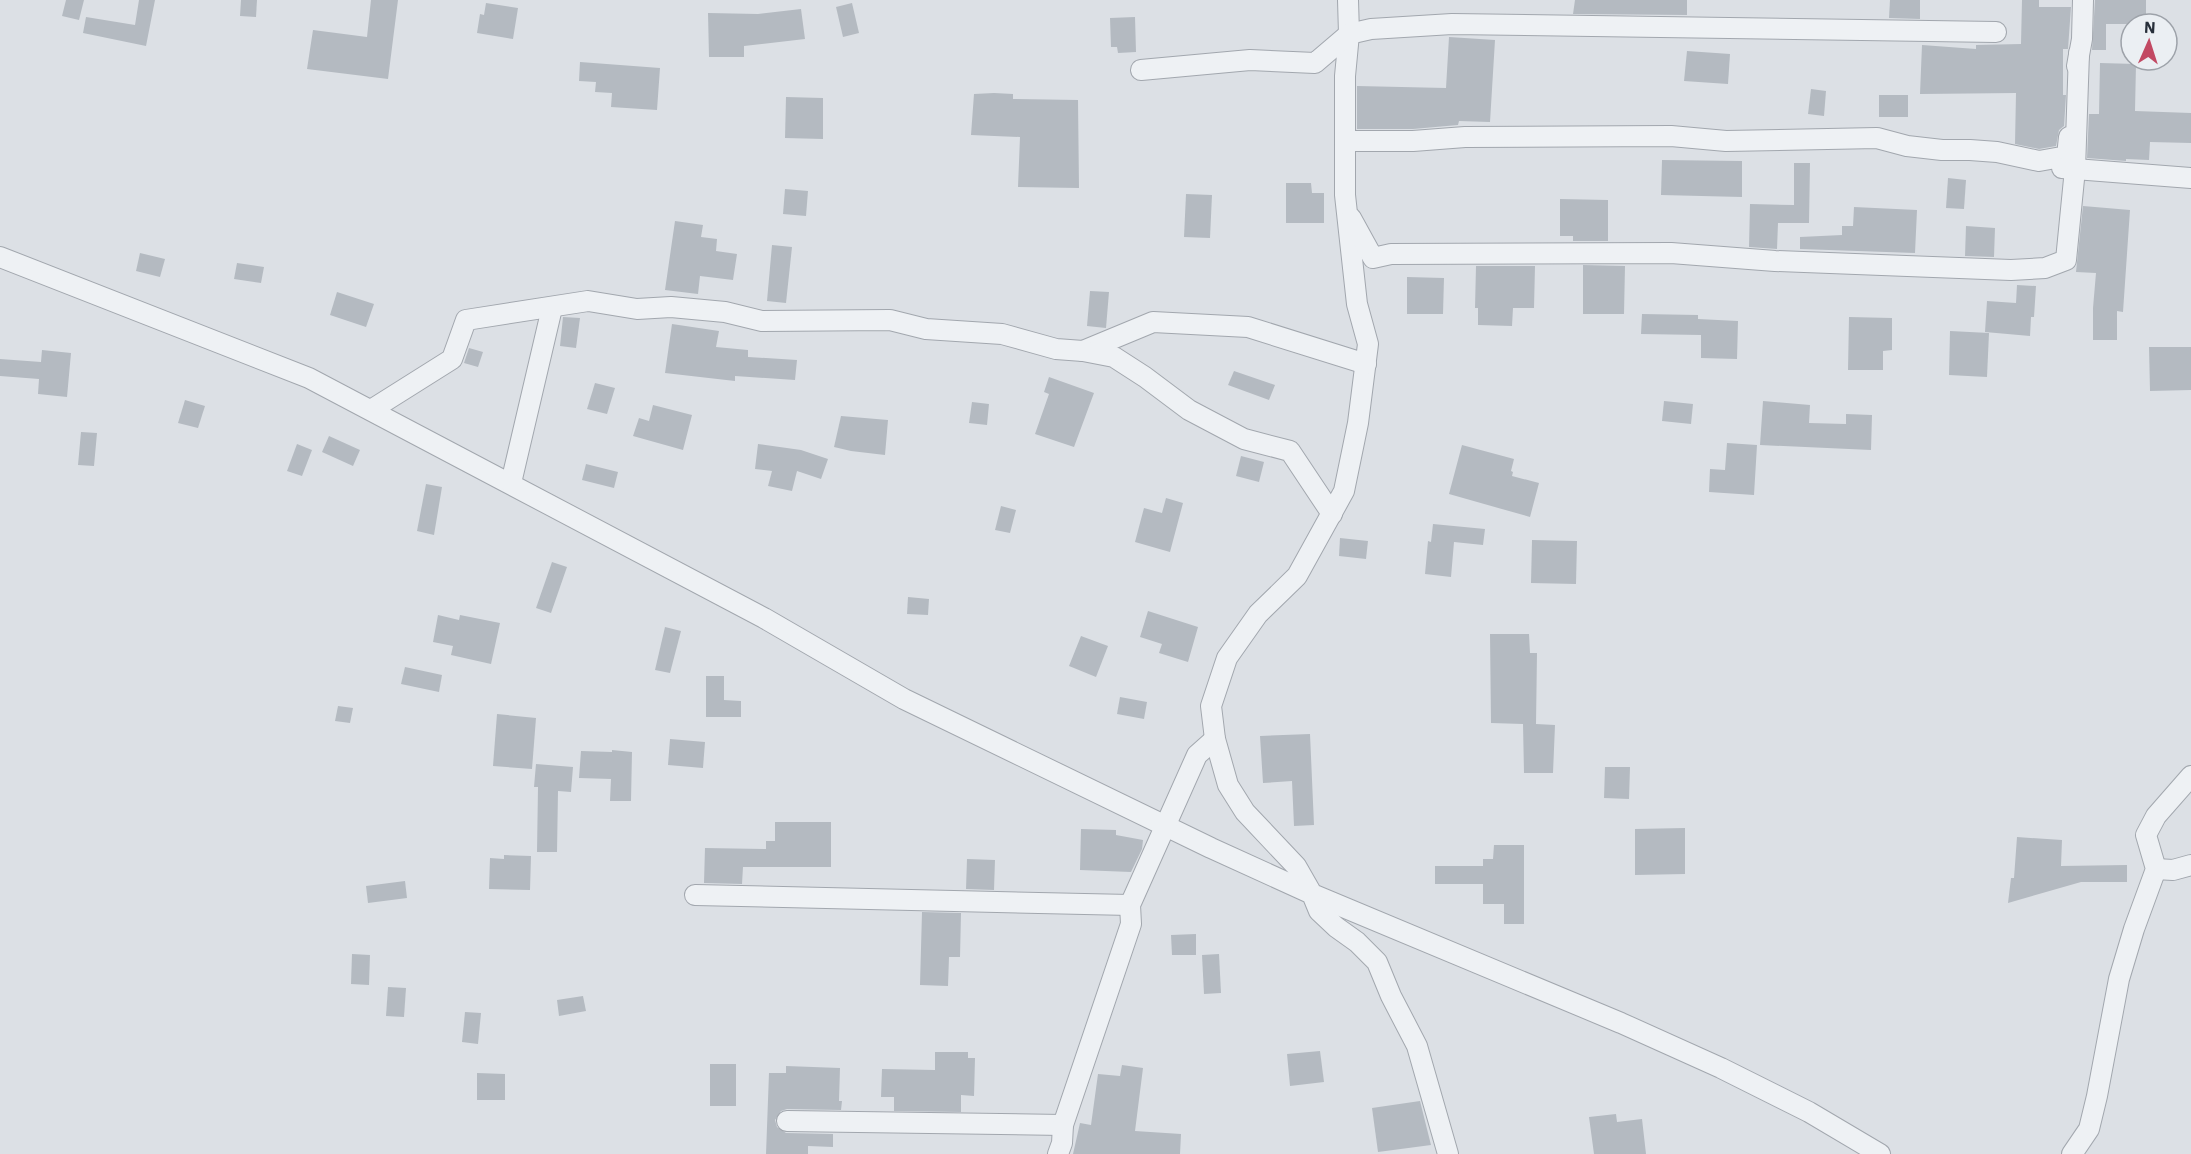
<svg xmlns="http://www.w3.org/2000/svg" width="2191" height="1154" font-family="'IBM Plex Sans',sans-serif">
<rect width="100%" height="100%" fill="#dce0e5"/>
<g fill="#b4bac1">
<path d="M 66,0 L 84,0 L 79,20 L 62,16 Z"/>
<path d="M 139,0 L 155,0 L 146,46 L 83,33 L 86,17 L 135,25 Z"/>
<path d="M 241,0 L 257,0 L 256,17 L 240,16 Z"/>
<path d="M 371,0 L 398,0 L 388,79 L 307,69 L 313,30 L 367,37 Z"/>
<path d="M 1575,0 L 1687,0 L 1687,15 L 1573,14 Z"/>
<path d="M 1890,0 L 1920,0 L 1920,19 L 1889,18 Z"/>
<path d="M 2022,0 L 2039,0 L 2039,7 L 2071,7 L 2068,49 L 2063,49 L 2063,95 L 2066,95 L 2064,126 L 2059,130 L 2056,146 L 2039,149 L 2015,144 L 2016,93 L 1920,94 L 1922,45 L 1976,49 L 1976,45 L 2021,44 Z"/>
<path d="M 2095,0 L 2146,0 L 2146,24 L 2106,24 L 2106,50 L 2092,50 Z"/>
<path d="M 486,3 L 518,8 L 513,39 L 477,33 L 480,14 L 484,15 Z"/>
<path d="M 852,3 L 859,33 L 843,37 L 836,7 Z"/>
<path d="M 801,9 L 805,39 L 744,46 L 744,57 L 709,57 L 708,13 L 758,14 Z"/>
<path d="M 1135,17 L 1136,52 L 1118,53 L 1117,47 L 1111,47 L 1110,18 Z"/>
<path d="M 1449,37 L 1495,40 L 1490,122 L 1459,121 L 1458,125 L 1413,129 L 1357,129 L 1357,86 L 1446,88 Z"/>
<path d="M 1687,51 L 1730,54 L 1728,84 L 1684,81 Z"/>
<path d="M 580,62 L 660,68 L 657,110 L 611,107 L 612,93 L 595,92 L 596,82 L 579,81 Z"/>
<path d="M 2100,63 L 2136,64 L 2135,111 L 2191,113 L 2191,143 L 2150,142 L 2149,160 L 2126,159 L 2126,161 L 2087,158 L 2089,114 L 2099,114 Z"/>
<path d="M 1811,89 L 1826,91 L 1824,116 L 1808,114 Z"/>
<path d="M 994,93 L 1013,94 L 1013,99 L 1078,100 L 1079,188 L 1018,187 L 1020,137 L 971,135 L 974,94 Z"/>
<rect x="1879" y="95" width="29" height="22"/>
<path d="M 786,97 L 823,98 L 823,139 L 785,138 Z"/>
<path d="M 1662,160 L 1742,161 L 1742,197 L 1661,195 Z"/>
<path d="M 1794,163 L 1810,163 L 1809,223 L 1778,223 L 1777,249 L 1749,247 L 1750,204 L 1794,205 Z"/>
<path d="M 1948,178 L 1966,180 L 1964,209 L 1946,208 Z"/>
<path d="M 1286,183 L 1311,183 L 1312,193 L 1324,193 L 1324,223 L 1286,223 Z"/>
<path d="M 785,189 L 808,191 L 806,216 L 783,214 Z"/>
<path d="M 1186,194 L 1212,195 L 1210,238 L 1184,237 Z"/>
<path d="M 1560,199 L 1608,200 L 1608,241 L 1573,241 L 1573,236 L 1560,236 Z"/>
<path d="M 2083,206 L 2130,210 L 2123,312 L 2117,311 L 2117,340 L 2093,340 L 2093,308 L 2096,273 L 2076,272 Z"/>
<path d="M 1854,207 L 1917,210 L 1915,253 L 1800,249 L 1800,237 L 1842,235 L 1842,226 L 1853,226 Z"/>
<path d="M 675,221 L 703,225 L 701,237 L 717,239 L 716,251 L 737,254 L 733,280 L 700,276 L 698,294 L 665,290 Z"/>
<path d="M 1966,226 L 1995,228 L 1994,257 L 1965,256 Z"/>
<path d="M 772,245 L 792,247 L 786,303 L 767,301 Z"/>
<path d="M 140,253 L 165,259 L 160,277 L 136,271 Z"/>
<path d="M 237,263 L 264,267 L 261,283 L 234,279 Z"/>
<path d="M 1583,265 L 1625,266 L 1624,314 L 1583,314 Z"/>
<path d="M 1476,266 L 1535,266 L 1534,308 L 1513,308 L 1512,326 L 1478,325 L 1478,308 L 1475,308 Z"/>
<path d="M 1407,277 L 1444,278 L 1443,314 L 1407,314 Z"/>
<path d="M 2017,285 L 2036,286 L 2034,317 L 2031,317 L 2030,336 L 1985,332 L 1987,301 L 2016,303 Z"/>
<path d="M 1090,291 L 1109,292 L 1106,328 L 1087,326 Z"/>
<path d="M 337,292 L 374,304 L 366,327 L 330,315 Z"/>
<path d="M 1642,314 L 1698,315 L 1698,319 L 1738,321 L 1737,359 L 1701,358 L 1701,335 L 1641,334 Z"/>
<path d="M 563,317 L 580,318 L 576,348 L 560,346 Z"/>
<path d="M 1849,317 L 1892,318 L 1892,350 L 1883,351 L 1883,370 L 1848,370 Z"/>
<path d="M 672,324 L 719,331 L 716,347 L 748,350 L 748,357 L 797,360 L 795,380 L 735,376 L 735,381 L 665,373 Z"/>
<path d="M 1950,331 L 1989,333 L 1987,377 L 1949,375 Z"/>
<path d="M 2149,347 L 2191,347 L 2191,390 L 2150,391 Z"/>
<path d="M 469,348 L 483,352 L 478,367 L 464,363 Z"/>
<path d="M 42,350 L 71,353 L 67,397 L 38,394 L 39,379 L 0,376 L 0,359 L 41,362 Z"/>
<path d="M 1234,371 L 1275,385 L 1269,400 L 1228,385 Z"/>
<path d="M 1049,377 L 1094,393 L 1074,447 L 1035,434 L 1049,394 L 1044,392 Z"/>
<path d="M 595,383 L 615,388 L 607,414 L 587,409 Z"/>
<path d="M 185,400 L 205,406 L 198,428 L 178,423 Z"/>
<path d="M 1664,401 L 1693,404 L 1691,424 L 1662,421 Z"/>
<path d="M 1763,401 L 1810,405 L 1809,423 L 1846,424 L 1846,414 L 1872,415 L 1871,450 L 1760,445 Z"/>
<path d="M 972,402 L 989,404 L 987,425 L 969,423 Z"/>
<path d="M 653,405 L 692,415 L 683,450 L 633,436 L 639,418 L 649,421 Z"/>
<path d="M 841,416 L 888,420 L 885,455 L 851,451 L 834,447 Z"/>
<path d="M 81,432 L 97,433 L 94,466 L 78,465 Z"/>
<path d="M 329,436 L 360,450 L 353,466 L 322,452 Z"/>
<path d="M 1727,443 L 1757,445 L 1754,495 L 1709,492 L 1710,469 L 1725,470 Z"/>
<path d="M 297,444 L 312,450 L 302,476 L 287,471 Z"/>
<path d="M 758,444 L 801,450 L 828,459 L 821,479 L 797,471 L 792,491 L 768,486 L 772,471 L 755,469 Z"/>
<path d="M 1462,445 L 1514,459 L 1511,471 L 1513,472 L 1512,476 L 1539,483 L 1530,517 L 1449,494 Z"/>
<path d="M 1241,456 L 1264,462 L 1259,482 L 1236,476 Z"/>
<path d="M 586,464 L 618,472 L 614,488 L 582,480 Z"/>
<path d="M 426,484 L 442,487 L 434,535 L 417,531 Z"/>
<path d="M 1166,498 L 1183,503 L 1170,552 L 1135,542 L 1144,508 L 1162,513 Z"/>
<path d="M 1001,506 L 1016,510 L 1010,533 L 995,530 Z"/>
<path d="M 1433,524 L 1485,529 L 1483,545 L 1454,542 L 1451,577 L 1425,574 L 1428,541 L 1431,542 Z"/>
<path d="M 1340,538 L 1368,541 L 1366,559 L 1339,556 Z"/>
<path d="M 1532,540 L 1577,541 L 1576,584 L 1531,583 Z"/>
<path d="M 552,562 L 567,567 L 551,613 L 536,608 Z"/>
<path d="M 908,597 L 929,599 L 928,615 L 907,614 Z"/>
<path d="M 1148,611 L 1198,627 L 1188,662 L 1159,653 L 1162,644 L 1140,637 Z"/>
<path d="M 438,615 L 459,620 L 460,615 L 500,623 L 491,664 L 451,655 L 453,646 L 433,642 Z"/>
<path d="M 665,627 L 681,631 L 670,673 L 655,670 Z"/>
<path d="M 1490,634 L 1529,634 L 1530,653 L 1537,653 L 1536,724 L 1555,725 L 1553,773 L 1524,773 L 1523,724 L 1491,723 Z"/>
<path d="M 1081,636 L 1108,646 L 1096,677 L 1069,666 Z"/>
<path d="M 405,667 L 442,675 L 439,692 L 401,684 Z"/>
<path d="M 706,676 L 724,676 L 724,700 L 741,701 L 741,717 L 706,717 Z"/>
<path d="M 1120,697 L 1147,702 L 1144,719 L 1117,714 Z"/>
<path d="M 338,706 L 353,708 L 350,723 L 335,721 Z"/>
<path d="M 497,714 L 536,718 L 532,769 L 493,766 Z"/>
<path d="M 1310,734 L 1314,825 L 1294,826 L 1292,781 L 1263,783 L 1260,736 Z"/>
<path d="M 670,739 L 705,742 L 703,768 L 668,765 Z"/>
<path d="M 612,750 L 632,752 L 631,801 L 610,801 L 611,779 L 579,778 L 581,751 L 612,752 Z"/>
<path d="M 536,764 L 573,767 L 571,792 L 558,791 L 557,852 L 537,852 L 538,787 L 534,787 Z"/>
<path d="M 1605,767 L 1630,767 L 1629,799 L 1604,798 Z"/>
<path d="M 775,822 L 831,822 L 831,867 L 743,867 L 742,884 L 704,883 L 705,848 L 766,849 L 766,841 L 775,841 Z"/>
<path d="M 1685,828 L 1685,874 L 1635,875 L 1635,829 Z"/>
<path d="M 1081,829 L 1116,830 L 1116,835 L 1143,840 L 1142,849 L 1131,872 L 1080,870 Z"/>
<path d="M 2017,837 L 2062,840 L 2061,866 L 2127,865 L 2127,882 L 2081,882 L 2008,903 L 2011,878 L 2014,878 Z"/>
<path d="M 1494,845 L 1524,845 L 1524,924 L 1504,924 L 1504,904 L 1483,904 L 1483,884 L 1435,884 L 1435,866 L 1483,866 L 1483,859 L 1493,859 Z"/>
<path d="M 504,855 L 531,856 L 530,890 L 489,889 L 490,858 L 504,859 Z"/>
<path d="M 967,859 L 995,860 L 994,890 L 966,889 Z"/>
<path d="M 405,881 L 407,898 L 368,903 L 366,886 Z"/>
<path d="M 922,912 L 961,913 L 960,957 L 949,957 L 948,986 L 920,985 Z"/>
<path d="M 1196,934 L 1196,955 L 1172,955 L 1171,935 Z"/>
<path d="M 352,954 L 370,955 L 369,985 L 351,984 Z"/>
<path d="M 1219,954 L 1221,993 L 1204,994 L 1202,955 Z"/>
<path d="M 388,987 L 406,988 L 404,1017 L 386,1016 Z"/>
<path d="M 583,996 L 586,1011 L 559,1016 L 557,1000 Z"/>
<path d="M 465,1012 L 481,1013 L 478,1044 L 462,1042 Z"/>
<path d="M 1320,1051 L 1324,1082 L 1290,1086 L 1287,1054 Z"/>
<path d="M 935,1052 L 968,1052 L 968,1058 L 975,1058 L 974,1096 L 961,1095 L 961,1112 L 894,1111 L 894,1097 L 881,1097 L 882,1069 L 935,1070 Z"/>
<rect x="710" y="1064" width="26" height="42"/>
<path d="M 1122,1065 L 1143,1068 L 1135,1131 L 1181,1134 L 1180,1154 L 1073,1154 L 1080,1123 L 1091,1125 L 1098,1074 L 1120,1076 Z"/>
<path d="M 786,1066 L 840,1068 L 839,1101 L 842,1101 L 841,1110 L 787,1109 L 781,1111 L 775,1120 L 777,1127 L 786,1133 L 833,1134 L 833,1147 L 808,1146 L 808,1154 L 766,1154 L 769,1073 L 786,1073 Z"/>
<path d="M 477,1073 L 505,1074 L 505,1100 L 477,1100 Z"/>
<path d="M 1420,1101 L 1431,1145 L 1378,1152 L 1372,1108 Z"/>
<path d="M 1616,1114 L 1617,1122 L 1642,1119 L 1646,1154 L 1594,1154 L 1589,1117 Z"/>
</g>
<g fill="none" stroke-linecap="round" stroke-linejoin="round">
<g stroke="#a2a7ae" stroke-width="22">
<g id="minor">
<path d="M 1348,0 L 1349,34 L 1345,76 L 1345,195 L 1357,304 L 1368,344 L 1358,423 L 1344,491 L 1297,576 L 1258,614 L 1227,658 L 1211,706 L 1215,739 L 1228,785 L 1245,812 L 1296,866 L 1312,894 L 1621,1023 L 1721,1068 L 1809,1112 L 1880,1154"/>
<path d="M 2077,66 L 2082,39 L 2083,0"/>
<path d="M 1141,70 L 1250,60 L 1315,63 L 1349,34 L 1371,29 L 1452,24 L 1996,32"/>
<path d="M 1345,141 L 1413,141 L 1465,137 L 1671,136 L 1726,141 L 1877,138 L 1907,146 L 1942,150 L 1970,150 L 1997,152 L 2039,161 L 2067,156 L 2069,137"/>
<path d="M 2062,168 L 2191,178"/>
<path d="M 1351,218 L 1373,258 L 1391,254 L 1671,253 L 1775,261 L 2011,270 L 2045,268 L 2066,260 L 2075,169 L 2079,53"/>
<path d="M 0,257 L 309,378 L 764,618 L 904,699 L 1211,848 L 1312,894 L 1319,911 L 1336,927 L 1357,942 L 1377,962 L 1391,996 L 1417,1046 L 1448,1154"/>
<path d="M 1083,351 L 1153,322 L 1248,327 L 1366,364"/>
<path d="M 371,410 L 452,359 L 466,320 L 588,301 L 637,309 L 671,307 L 725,312 L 762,321 L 890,320 L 926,329 L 1002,334 L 1056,349 L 1083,351 L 1114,357 L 1145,377 L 1189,410 L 1244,439 L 1290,451 L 1332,514"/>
<path d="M 511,483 L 552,308"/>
<path d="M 2156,869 L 2173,870 L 2191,865"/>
<path d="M 695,895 L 1130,905"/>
<path d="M 787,1121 L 1063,1125"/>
<path d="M 1058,1154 L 1062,1143 L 1063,1125 L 1131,924 L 1130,905 L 1197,755 L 1215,739"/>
<path d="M 2072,1154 L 2089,1129 L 2097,1096 L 2119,979 L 2134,929 L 2156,869 L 2146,835 L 2156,816 L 2191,776"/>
</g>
</g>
<use href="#minor" stroke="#eef1f4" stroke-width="20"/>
</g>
<g transform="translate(2149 42) rotate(3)"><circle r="28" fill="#ebeff3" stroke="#9da2a9" stroke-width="1.5"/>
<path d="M0-4.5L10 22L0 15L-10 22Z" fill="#c24963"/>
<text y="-9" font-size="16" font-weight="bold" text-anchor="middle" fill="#272f3a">N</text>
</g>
</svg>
